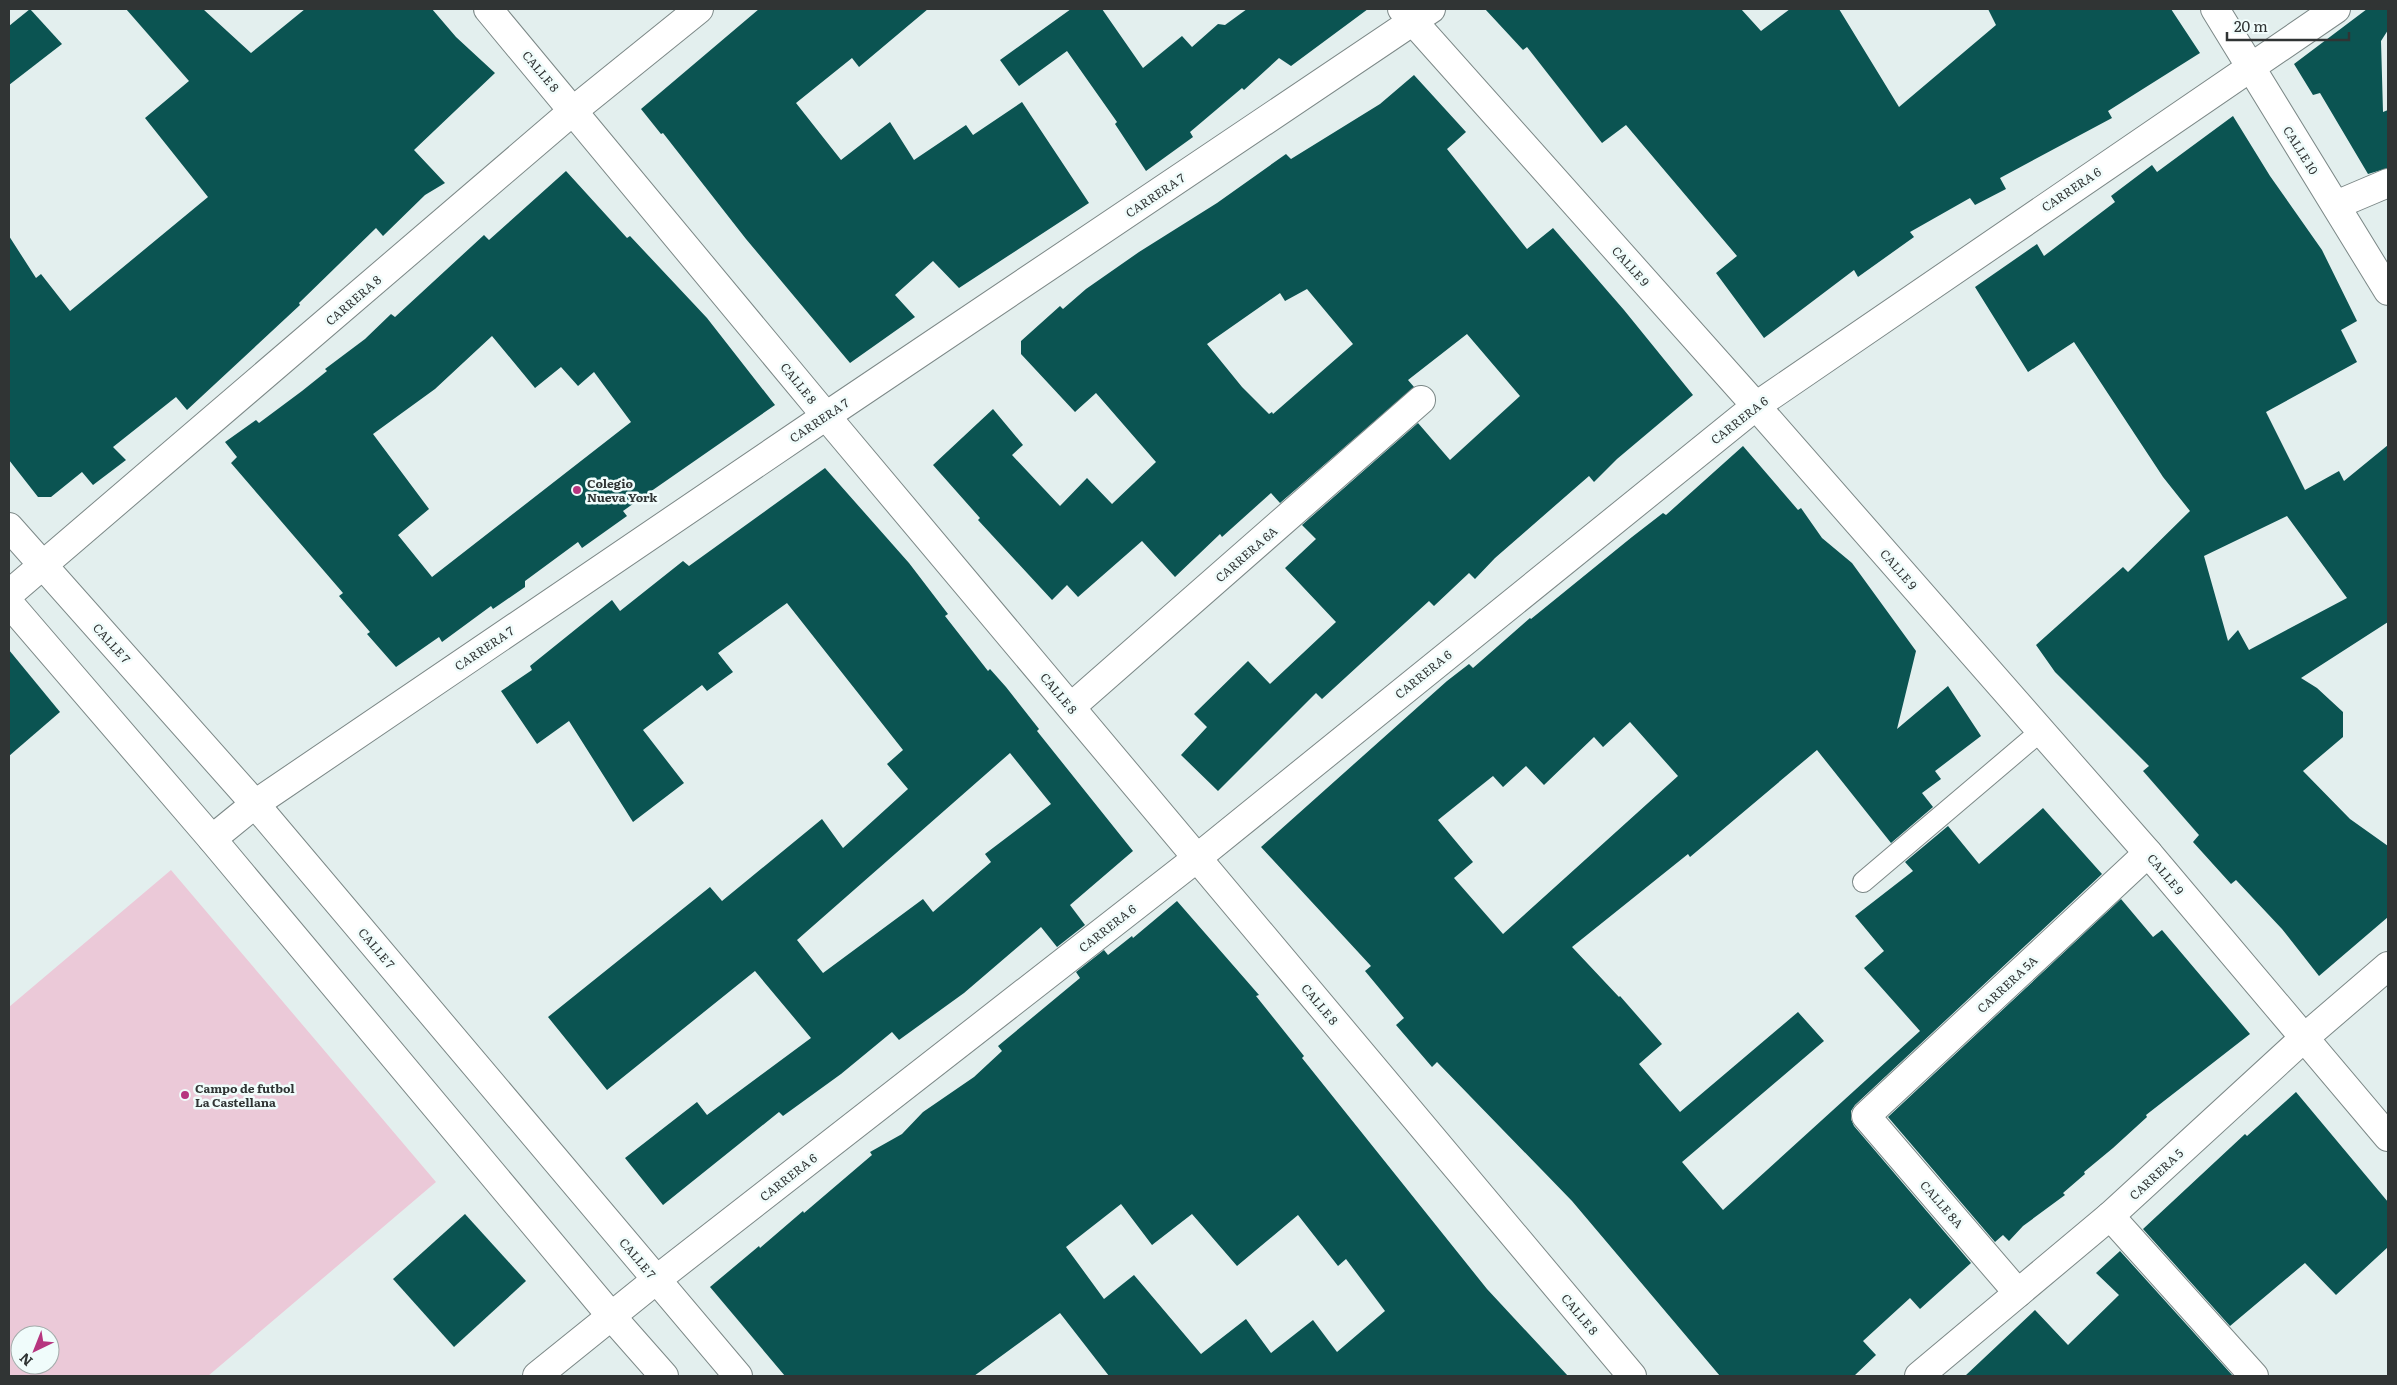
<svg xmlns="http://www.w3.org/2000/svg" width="2397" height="1385" font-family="Literata,serif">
<rect width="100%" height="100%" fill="#e3efee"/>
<path fill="#ebc9d8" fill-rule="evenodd" d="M 171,870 L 436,1182 L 208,1376 L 9,1376 L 9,1007 ZM 20,1335 L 50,1335 L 50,1365 L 20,1365 Z"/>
<g fill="#0b5452" fill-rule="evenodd">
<path d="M 30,9 L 62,44 L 9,85 L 9,26 Z"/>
<path d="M 126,9 L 203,9 L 251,53 L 305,9 L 432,9 L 456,37 L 495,73 L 414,150 L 445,183 L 425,195 L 383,236 L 376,228 L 299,303 L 300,305 L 187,410 L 176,397 L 113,447 L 126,460 L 93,485 L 82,472 L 51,497 L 38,497 L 9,460 L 9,236 L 36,278 L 41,274 L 70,311 L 208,197 L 145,118 L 189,81 Z"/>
<path d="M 759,9 L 928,9 L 859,67 L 852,58 L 796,103 L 841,160 L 890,122 L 914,160 L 966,125 L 973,135 L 1022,102 L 1089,203 L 959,288 L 933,261 L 895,295 L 915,317 L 850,363 L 746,239 L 663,133 L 661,134 L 641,109 Z"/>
<path d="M 1071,9 L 1102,9 L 1143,68 L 1182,36 L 1192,47 L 1218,24 L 1225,25 L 1247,9 L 1368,9 L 1291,66 L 1279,58 L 1244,90 L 1242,88 L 1190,132 L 1193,137 L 1146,171 L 1115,124 L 1117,122 L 1067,51 L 1019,86 L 1000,60 Z"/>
<path d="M 1485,9 L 1741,9 L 1761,31 L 1790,9 L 1839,9 L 1899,107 L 1996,25 L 1988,9 L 2171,9 L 2200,53 L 2108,111 L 2112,118 L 2000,178 L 2006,189 L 1975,205 L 1970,198 L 1910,232 L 1914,237 L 1858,277 L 1854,270 L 1764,338 L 1716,273 L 1737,256 L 1626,125 L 1602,143 L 1527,47 L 1523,50 Z"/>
<path d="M 2367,9 L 2388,9 L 2388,30 L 2381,41 L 2383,112 L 2388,110 L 2388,168 L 2368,174 L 2320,93 L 2313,95 L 2294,64 Z"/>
<path d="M 1414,75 L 1466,132 L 1447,149 L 1527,249 L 1553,228 L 1624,310 L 1693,395 L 1617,459 L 1594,482 L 1589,476 L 1495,558 L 1475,579 L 1469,573 L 1434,606 L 1429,601 L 1322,699 L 1316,693 L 1218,791 L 1181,755 L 1207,727 L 1194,714 L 1248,661 L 1270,684 L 1336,622 L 1285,568 L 1316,539 L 1302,525 L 1418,423 L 1450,460 L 1520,396 L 1467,334 L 1408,380 L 1414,387 L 1280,503 L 1271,493 L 1222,537 L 1220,534 L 1175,577 L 1142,541 L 1078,597 L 1067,585 L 1052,600 L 978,520 L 980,518 L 933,465 L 993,409 L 1023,445 L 1012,455 L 1060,506 L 1087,478 L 1112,504 L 1156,462 L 1096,393 L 1075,412 L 1021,354 L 1021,341 L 1060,306 L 1063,309 L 1086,289 L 1139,252 L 1217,203 L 1286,154 L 1291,159 L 1380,104 ZM 1307,289 L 1353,344 L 1273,414 L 1272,412 L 1269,414 L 1242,387 L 1207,344 L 1280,293 L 1285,301 Z"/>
<path d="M 2233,116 L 2270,176 L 2322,250 L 2357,321 L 2341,330 L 2357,362 L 2266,412 L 2305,490 L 2339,471 L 2344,481 L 2388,445 L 2388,622 L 2301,678 L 2317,688 L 2343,712 L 2343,737 L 2303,771 L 2350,819 L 2388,846 L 2388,917 L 2319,976 L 2282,929 L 2236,880 L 2231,884 L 2193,842 L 2199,835 L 2143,771 L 2149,766 L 2055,672 L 2036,645 L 2123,567 L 2128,572 L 2190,511 L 2163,477 L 2074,342 L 2028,372 L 1975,287 L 2037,244 L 2044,256 L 2115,202 L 2111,196 L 2152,165 L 2157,172 ZM 2287,516 L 2347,598 L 2249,650 L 2238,630 L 2228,641 L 2204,556 Z"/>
<path d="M 566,171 L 627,238 L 630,236 L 707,318 L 775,405 L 637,501 L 623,511 L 627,516 L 582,548 L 578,542 L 525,581 L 525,587 L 493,609 L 491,606 L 442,642 L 439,637 L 396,667 L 367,634 L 370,632 L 339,596 L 343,593 L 231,463 L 237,457 L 225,442 L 256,420 L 259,423 L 302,391 L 327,371 L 325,369 L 365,339 L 391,314 L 395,317 L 484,235 L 489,240 ZM 492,336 L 535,388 L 561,367 L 578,386 L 594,372 L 631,422 L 432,577 L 398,535 L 429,509 L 373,434 L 435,389 Z"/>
<path d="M 1743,446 L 1798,510 L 1801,508 L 1822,538 L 1852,563 L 1916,651 L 1897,729 L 1948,686 L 1981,736 L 1935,771 L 1941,779 L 1922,793 L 1933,807 L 1891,843 L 1817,750 L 1690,857 L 1688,854 L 1572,947 L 1619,997 L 1620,996 L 1662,1044 L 1639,1064 L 1680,1112 L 1798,1012 L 1824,1041 L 1682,1162 L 1723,1210 L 1920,1031 L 1864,968 L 1884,951 L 1855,916 L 1913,871 L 1905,862 L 1948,826 L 1979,864 L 2043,808 L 2102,874 L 1855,1105 L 1851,1111 L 1851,1119 L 1854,1126 L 1971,1263 L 1920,1309 L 1910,1298 L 1863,1341 L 1876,1355 L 1854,1376 L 1720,1376 L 1572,1201 L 1437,1062 L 1432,1067 L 1396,1025 L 1404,1018 L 1365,971 L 1371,966 L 1261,847 L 1447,681 L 1469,664 L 1473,668 L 1530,618 L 1531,619 L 1632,537 L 1663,513 L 1666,515 ZM 1630,722 L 1678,776 L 1503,934 L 1454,878 L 1473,862 L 1438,820 L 1493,776 L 1503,787 L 1526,766 L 1544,785 L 1594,737 L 1603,747 Z"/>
<path d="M 825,468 L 909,563 L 948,614 L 945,616 L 988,671 L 990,669 L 1006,687 L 1039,729 L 1037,731 L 1133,851 L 1070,905 L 1085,925 L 1057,947 L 1041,927 L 964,993 L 899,1040 L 892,1032 L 841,1074 L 783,1116 L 779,1112 L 663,1205 L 625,1158 L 697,1102 L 707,1115 L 811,1038 L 755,971 L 607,1090 L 548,1017 L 710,887 L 722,901 L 822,819 L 843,848 L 908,789 L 887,764 L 903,750 L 787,603 L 718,653 L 733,672 L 707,691 L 702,685 L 643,730 L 684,783 L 633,822 L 569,721 L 537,744 L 501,691 L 532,670 L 530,666 L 612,600 L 620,611 L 683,561 L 689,566 ZM 1010,753 L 1051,804 L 985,854 L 991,862 L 933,912 L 923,899 L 823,973 L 797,940 Z"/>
<path d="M 9,650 L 60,712 L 9,756 Z"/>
<path d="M 2121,899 L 2153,937 L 2162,930 L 2250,1034 L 2146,1115 L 2147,1117 L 2113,1148 L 2084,1172 L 2085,1174 L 2063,1193 L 2065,1195 L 2023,1226 L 2009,1241 L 2003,1235 L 1995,1242 L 1888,1117 Z"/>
<path d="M 1177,901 L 1259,995 L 1256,996 L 1304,1056 L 1302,1058 L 1487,1289 L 1568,1376 L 1109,1376 L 1060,1313 L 974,1376 L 785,1376 L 710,1287 L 759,1246 L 760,1248 L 803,1211 L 804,1213 L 872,1155 L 870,1152 L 902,1134 L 923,1112 L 974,1077 L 1002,1051 L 998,1046 L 1080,978 L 1076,972 L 1104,950 L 1108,955 L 1132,936 L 1133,938 ZM 1121,1204 L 1152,1245 L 1192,1214 L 1237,1266 L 1298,1215 L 1338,1266 L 1346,1259 L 1385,1311 L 1337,1352 L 1313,1320 L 1271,1353 L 1246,1319 L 1201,1354 L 1134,1275 L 1104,1299 L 1066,1247 Z"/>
<path d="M 2296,1092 L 2388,1202 L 2388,1247 L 2336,1295 L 2305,1263 L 2230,1326 L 2143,1229 L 2245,1134 L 2247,1136 Z"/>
<path d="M 465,1214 L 526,1281 L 454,1347 L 393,1279 Z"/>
<path d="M 2120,1251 L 2233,1376 L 1965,1376 L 2035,1310 L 2068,1345 L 2119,1295 L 2096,1273 Z"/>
</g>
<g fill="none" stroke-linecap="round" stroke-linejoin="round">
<g stroke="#7c8887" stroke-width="22">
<path id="service" d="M 1863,882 L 2041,731"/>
</g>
<g stroke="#7c8887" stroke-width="30">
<g id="minor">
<path d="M 488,9 L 826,416 L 1632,1376"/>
<path d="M 1402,9 L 1756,406 L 2148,853 L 2388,1137"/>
<path d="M 2215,9 L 2388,291"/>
<path d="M 2336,205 L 2388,183"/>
<path d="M 9,527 L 255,804 L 738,1376"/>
<path d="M 9,594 L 574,110 L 699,9"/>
<path d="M 9,603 L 212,839 L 612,1317 L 664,1376"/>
<path d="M 1071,707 L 1421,400"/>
<path d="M 212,839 L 255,804 L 826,416 L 1431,9"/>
<path d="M 2110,1216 L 2254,1376"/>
<path d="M 2018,1293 L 1866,1116 L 2148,853"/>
<path d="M 537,1376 L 656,1280 L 1197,858 L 1756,406 L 2336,9"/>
</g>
</g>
<g stroke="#7c8887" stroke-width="30">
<path id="tertiary" d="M 1919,1376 L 2110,1216 L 2304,1038 L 2388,966"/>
</g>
<use href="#service" stroke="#fff" stroke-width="20"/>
<use href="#minor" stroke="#fff" stroke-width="28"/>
<use href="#tertiary" stroke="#fff" stroke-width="28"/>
</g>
<g fill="#b6357f" stroke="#f0fcfb" stroke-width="2">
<circle cx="577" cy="490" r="5"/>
<circle cx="185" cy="1095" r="5"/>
</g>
<g text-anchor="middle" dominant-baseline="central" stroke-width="5" stroke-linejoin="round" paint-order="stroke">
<g font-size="12" fill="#303434" stroke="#f0fcfb">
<text transform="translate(541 71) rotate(50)">CALLE 8</text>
<text transform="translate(2301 150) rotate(58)">CALLE 10</text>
<text transform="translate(2071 189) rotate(-34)">CARRERA 6</text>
<text transform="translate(1155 195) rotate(-34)">CARRERA 7</text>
<text transform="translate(1631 266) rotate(48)">CALLE 9</text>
<text transform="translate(353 300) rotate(-41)">CARRERA 8</text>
<text transform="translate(799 383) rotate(51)">CALLE 8</text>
<text transform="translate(819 420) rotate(-34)">CARRERA 7</text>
<text transform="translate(1739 420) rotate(-38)">CARRERA 6</text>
<text transform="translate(1246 554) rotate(-41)">CARRERA 6A</text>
<text transform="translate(1899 569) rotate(49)">CALLE 9</text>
<text transform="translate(112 643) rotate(48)">CALLE 7</text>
<text transform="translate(484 648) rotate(-34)">CARRERA 7</text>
<text transform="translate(1423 674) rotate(-39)">CARRERA 6</text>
<text transform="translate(1059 693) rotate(50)">CALLE 8</text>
<text transform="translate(2166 874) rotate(50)">CALLE 9</text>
<text transform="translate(1107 928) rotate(-38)">CARRERA 6</text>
<text transform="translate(377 948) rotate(50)">CALLE 7</text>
<text transform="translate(2007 984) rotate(-43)">CARRERA 5A</text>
<text transform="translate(1320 1004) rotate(50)">CALLE 8</text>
<text transform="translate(2156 1174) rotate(-43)">CARRERA 5</text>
<text transform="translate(788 1177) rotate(-38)">CARRERA 6</text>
<text transform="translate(1942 1204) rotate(49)">CALLE 8A</text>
<text transform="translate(638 1258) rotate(50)">CALLE 7</text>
<text transform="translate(1580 1314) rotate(50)">CALLE 8</text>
</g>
<g font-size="12" font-weight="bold" fill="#303434" stroke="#f0fcfb" text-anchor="start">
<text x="587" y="483">Colegio<tspan x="587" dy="14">Nueva York</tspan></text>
<text x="195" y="1088">Campo de futbol<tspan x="195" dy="14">La Castellana</tspan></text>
</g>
</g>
<rect width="2397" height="1385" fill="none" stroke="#303434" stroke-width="20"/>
<g transform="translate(35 1350) rotate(223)"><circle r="24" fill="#f0fcfb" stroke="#a3acab"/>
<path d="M0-4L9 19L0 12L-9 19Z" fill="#b6357f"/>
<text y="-8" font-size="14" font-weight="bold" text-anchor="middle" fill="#303434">N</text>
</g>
<path d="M2227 32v8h122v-8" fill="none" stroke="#303434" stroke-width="2.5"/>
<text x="2234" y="32" font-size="15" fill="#303434" stroke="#f0fcfb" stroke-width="4" paint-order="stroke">20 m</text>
</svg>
